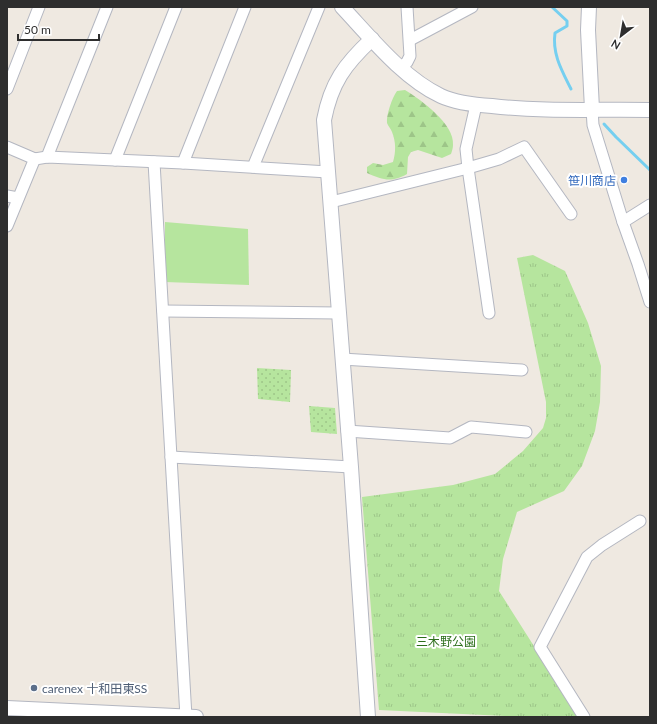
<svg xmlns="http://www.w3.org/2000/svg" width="657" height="724" font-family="Lato,'Noto Sans JP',sans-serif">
<defs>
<pattern id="forest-firs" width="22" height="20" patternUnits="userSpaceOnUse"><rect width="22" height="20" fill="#b6e59e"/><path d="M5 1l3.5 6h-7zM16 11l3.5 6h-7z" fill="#9dc588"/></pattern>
<pattern id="park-tufts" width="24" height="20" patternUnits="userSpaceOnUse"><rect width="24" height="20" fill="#b6e59e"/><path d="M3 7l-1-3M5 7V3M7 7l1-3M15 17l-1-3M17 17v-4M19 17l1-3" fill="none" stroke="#9dc588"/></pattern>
<pattern id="garden-dots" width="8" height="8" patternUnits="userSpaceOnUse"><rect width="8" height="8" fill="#b6e59e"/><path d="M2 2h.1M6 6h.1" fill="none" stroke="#9dc588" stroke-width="1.8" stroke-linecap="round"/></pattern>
</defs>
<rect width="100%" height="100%" fill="#efe9e1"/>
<path fill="#b6e59e" d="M 165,222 L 248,229 L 249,285 L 165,282 Z"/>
<path fill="url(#forest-firs)" d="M 405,90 C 421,100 455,124 453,145 C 453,148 452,151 451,154 L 442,158 L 418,150 L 411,152 L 408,157 L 407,174 C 391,183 383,180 367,173 L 367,167 L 373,163 L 383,165 L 393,162 C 396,152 396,142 392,132 C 391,129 388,126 387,123 C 386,115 392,98 397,91 Z"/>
<path fill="url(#park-tufts)" d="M 533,255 L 565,271 L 588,323 L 601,366 L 600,402 L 595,431 L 582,466 L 564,491 L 517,512 L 503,559 L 499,591 L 579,717 L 527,717 L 379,710 L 362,497 L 453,485 L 495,474 L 523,451 L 543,428 L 546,418 L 546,402 L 517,258 Z"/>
<g fill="url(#garden-dots)">
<path d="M 257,368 L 291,370 L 290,402 L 258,399 Z"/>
<path d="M 309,406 L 335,408 L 337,434 L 311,432 Z"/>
</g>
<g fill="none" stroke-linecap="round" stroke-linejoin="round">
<g stroke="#75cff0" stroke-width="3">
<path d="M 552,7 L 567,21 L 567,26 L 555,33 C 552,54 562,71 571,89"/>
<path d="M 604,124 L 616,137 L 650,170"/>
</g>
<g stroke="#b4b7c1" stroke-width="13">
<g id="minor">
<path d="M 410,40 L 472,7"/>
<path d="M 401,68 L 407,62 L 410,56 L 407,7"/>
<path d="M 7,89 L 39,7"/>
<path d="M 476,105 L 466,149 L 468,168 L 499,159 L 524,147 L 571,214"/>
<path d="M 592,109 L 593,125 L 623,222 L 638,264 L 650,302"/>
<path d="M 7,147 L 35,159"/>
<path d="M 47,157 L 107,7"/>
<path d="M 115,160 L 176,7"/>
<path d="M 154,162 L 186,717"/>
<path d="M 183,163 L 245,7"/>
<path d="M 253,167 L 319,7"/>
<path d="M 7,196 L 18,198"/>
<path d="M 331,202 L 468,168 L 489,313"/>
<path d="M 623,222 L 650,205"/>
<path d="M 7,226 L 33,163 L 35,159 L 47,157 L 183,163 L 328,172"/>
<path d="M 163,311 L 338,313"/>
<path d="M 342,359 L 522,370"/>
<path d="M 347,431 L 450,438 L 471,427 L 526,432"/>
<path d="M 171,457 L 351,467"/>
<path d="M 584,717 L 540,647 L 587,557 L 602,545 L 640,521"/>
</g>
</g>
<g stroke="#b4b7c1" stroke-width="16">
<g id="tertiary">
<path d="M 342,7 C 371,38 403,78 441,96 C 456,103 476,105 492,106 C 544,112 597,109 650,110"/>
<path d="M 589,7 L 588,30 L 592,109"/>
<path d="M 7,708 L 196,717"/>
<path d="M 368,717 L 351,467 L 324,120 C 331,83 345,64 372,39"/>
</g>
</g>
<use href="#minor" stroke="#fff" stroke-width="11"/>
<use href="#tertiary" stroke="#fff" stroke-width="14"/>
</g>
<circle fill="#3f7fe0" stroke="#fff" stroke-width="1.5" cx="624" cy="180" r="4"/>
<circle fill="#5c6f8a" stroke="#fff" stroke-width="1.5" cx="34" cy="688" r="4"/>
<g text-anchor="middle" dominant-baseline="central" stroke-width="4" stroke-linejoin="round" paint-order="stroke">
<g font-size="12" fill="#366cbe" stroke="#fff" text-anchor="end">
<text x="616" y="180">笹川商店</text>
</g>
<g font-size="12" fill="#2c6e1b" stroke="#fff">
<text x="446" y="641">三木野公園</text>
</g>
<g font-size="12" fill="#4e5e75" stroke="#fff" text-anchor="start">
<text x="42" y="688">carenex 十和田東SS</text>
</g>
</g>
<rect width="657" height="724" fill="none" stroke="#2e2e2e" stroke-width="16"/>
<g transform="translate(621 36) rotate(211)" stroke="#ffffff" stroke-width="3" paint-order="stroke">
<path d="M0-3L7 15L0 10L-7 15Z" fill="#2e2e2e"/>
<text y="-6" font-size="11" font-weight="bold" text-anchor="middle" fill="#2e2e2e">N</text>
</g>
<path d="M18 34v6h81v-6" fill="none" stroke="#2e2e2e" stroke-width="2"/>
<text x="24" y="34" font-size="12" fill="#2e2e2e" stroke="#ffffff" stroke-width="3" paint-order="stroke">50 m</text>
</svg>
